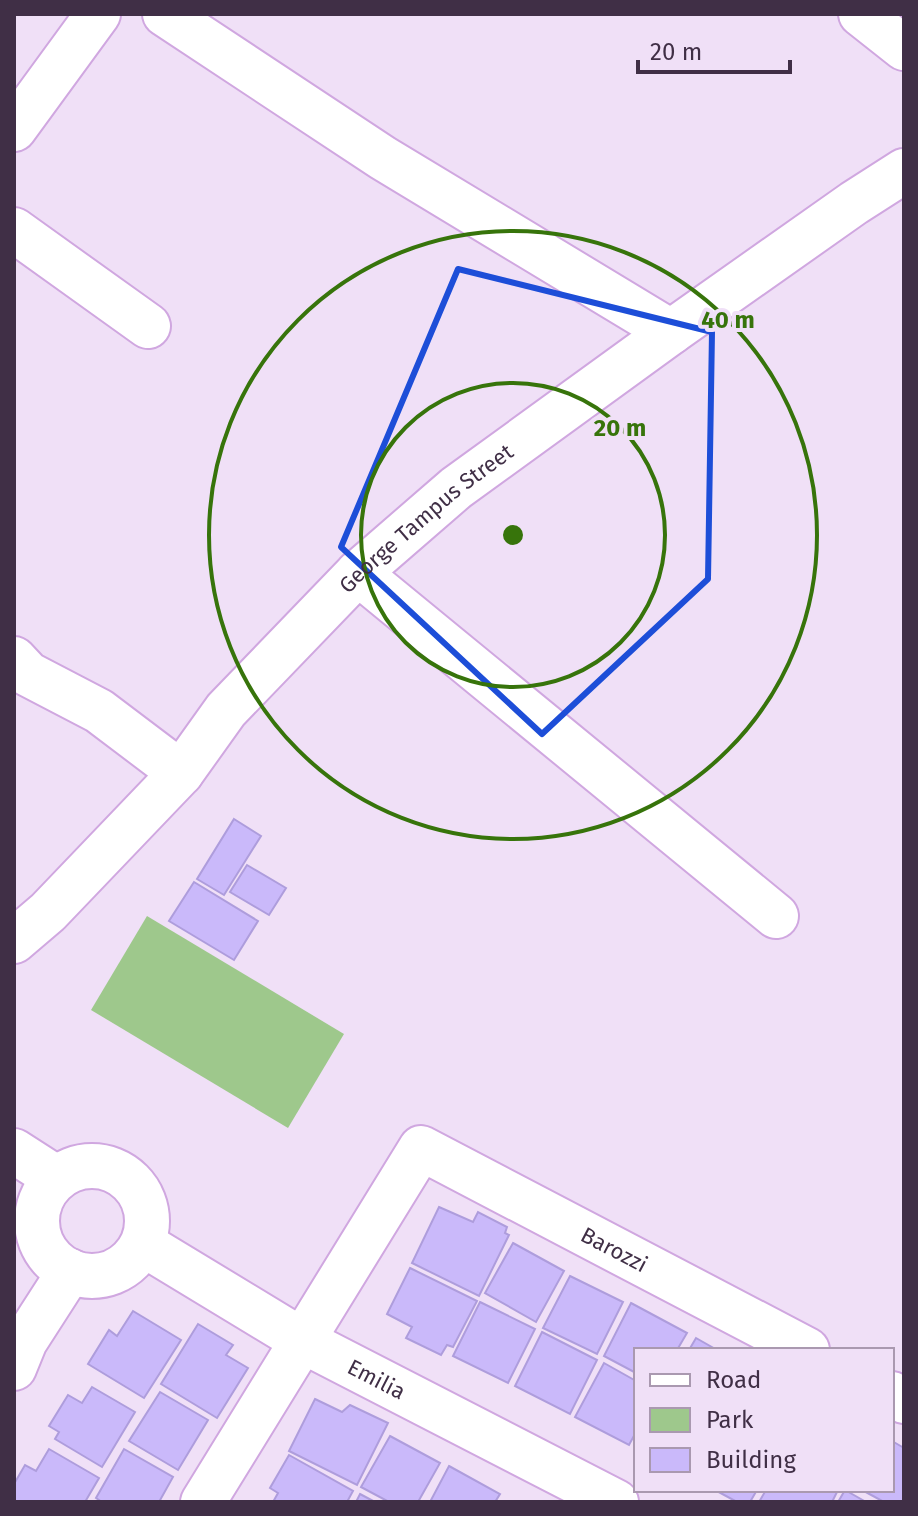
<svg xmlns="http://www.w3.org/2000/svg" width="918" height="1516" font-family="'Fira Sans',sans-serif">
<rect width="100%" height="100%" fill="#f0e0f7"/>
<path fill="#9ec88c" d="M 147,916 L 344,1034 L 288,1128 L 91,1010 Z"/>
<g fill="#cab9fa" stroke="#ae9ddc" stroke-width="2">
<path d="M 234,819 L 261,836 L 224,895 L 197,879 Z"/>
<path d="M 247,865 L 286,888 L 269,915 L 230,892 Z"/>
<path d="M 194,882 L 258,921 L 234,960 L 169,921 Z"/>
<path d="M 439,1207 L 473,1222 L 478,1212 L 507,1227 L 505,1233 L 509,1235 L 479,1296 L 412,1263 Z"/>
<path d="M 513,1243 L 564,1271 L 536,1322 L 485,1293 Z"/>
<path d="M 410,1268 L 477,1301 L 453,1347 L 447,1345 L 441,1355 L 406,1338 L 412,1327 L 387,1314 Z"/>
<path d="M 570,1276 L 623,1302 L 597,1354 L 543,1328 Z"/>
<path d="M 480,1302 L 535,1329 L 508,1383 L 453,1356 Z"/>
<path d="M 631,1303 L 687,1333 L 677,1350 L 636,1350 L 636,1373 L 604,1356 Z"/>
<path d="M 133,1311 L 181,1340 L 144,1398 L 88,1364 L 109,1330 L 117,1336 Z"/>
<path d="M 198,1324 L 233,1345 L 226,1355 L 248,1368 L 217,1418 L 161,1384 Z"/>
<path d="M 542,1332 L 597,1360 L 570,1414 L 515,1386 Z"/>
<path d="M 696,1338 L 717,1350 L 689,1350 Z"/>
<path d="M 604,1363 L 636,1381 L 636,1432 L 629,1445 L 575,1417 Z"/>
<path d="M 92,1387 L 135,1412 L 102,1467 L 55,1439 L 59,1432 L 49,1426 L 68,1395 L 82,1403 Z"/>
<path d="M 160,1392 L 208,1420 L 178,1470 L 129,1441 Z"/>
<path d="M 315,1399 L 342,1412 L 350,1405 L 388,1423 L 357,1485 L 289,1451 Z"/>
<path d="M 390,1436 L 440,1463 L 418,1502 L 389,1502 L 361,1487 Z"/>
<path d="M 892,1441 L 904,1448 L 904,1499 L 902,1502 L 884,1502 L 862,1490 L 892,1490 Z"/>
<path d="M 49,1449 L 99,1478 L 85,1502 L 14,1502 L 14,1484 L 25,1465 L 36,1471 Z"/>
<path d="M 124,1449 L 173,1477 L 159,1502 L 102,1502 L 96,1498 Z"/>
<path d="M 289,1455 L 353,1491 L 347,1502 L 273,1502 L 278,1493 L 270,1488 Z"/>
<path d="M 449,1466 L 500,1494 L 495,1502 L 430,1502 Z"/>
<path d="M 715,1490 L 757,1490 L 750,1502 L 737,1502 Z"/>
<path d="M 766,1490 L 838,1490 L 832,1502 L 759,1502 Z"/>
<path d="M 845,1490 L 866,1502 L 838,1502 Z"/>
<path d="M 360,1494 L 375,1502 L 356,1502 Z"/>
</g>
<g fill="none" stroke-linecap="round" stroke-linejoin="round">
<g stroke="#d0a7e0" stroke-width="48">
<g id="minor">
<path d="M 165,14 L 383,158 L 671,332"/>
<path d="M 861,14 L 904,48"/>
<path d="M 14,129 L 98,14"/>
<path d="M 14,230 L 148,326"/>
<path d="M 358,573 L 776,916"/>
<path d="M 14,659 L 28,674 L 99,711 L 181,773"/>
<path id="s1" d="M 14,941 L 48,912 L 181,773 L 226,710 L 358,573 L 456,488 L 671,332 L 854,203 L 904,171"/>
<path d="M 14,1151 L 56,1178"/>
<circle cx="92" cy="1221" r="55"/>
<path id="s2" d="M 143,1244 L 303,1341 L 616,1502"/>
<path d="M 14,1368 L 25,1341 L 70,1271"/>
<path d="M 892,1394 L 904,1401"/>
<path id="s3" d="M 203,1502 L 421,1148 L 807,1350"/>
</g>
</g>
<use href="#minor" stroke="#fff" stroke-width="44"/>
</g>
<path fill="none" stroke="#1d4ed8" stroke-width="6" stroke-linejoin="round" d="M 458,269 L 712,332 L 708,579 L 542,734 L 341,547 Z"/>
<g fill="none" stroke="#37740b" stroke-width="4">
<circle cx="513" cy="535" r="152"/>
<circle cx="513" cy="535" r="304"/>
</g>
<g text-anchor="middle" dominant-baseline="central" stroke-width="8" stroke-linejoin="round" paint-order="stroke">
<g font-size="22" fill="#402f46" stroke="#f0e0f7">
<text stroke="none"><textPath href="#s1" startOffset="592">George Tampus Street</textPath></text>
<text stroke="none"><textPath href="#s3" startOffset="634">Barozzi</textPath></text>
<text stroke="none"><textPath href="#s2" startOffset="270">Emilia</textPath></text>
</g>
</g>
<circle cx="513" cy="535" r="12" fill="#37740b" stroke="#f0e0f7" stroke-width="4"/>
<g font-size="24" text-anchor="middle" font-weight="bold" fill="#37740b" stroke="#f0e0f7" stroke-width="8" stroke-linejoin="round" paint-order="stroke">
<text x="728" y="328">40 m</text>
<text x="620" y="436">20 m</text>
</g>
<rect width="918" height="1516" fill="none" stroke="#402f46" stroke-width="32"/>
<rect x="634" y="1348" width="260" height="144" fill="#f0e0f7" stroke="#aa99b0" stroke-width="2"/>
<rect x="650" y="1374" width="40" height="12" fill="#ffffff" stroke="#aa99b0" stroke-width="2"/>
<text x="706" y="1388" font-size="24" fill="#402f46">Road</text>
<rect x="650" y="1408" width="40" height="24" fill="#9ec88c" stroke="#aa99b0" stroke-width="2"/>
<text x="706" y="1428" font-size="24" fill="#402f46">Park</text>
<rect x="650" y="1448" width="40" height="24" fill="#cab9fa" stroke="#aa99b0" stroke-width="2"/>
<text x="706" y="1468" font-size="24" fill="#402f46">Building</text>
<path d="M638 60v12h152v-12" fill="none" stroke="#402f46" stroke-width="4"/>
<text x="650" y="60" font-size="24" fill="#402f46" stroke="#f0e0f7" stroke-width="6" paint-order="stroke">20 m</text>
</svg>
